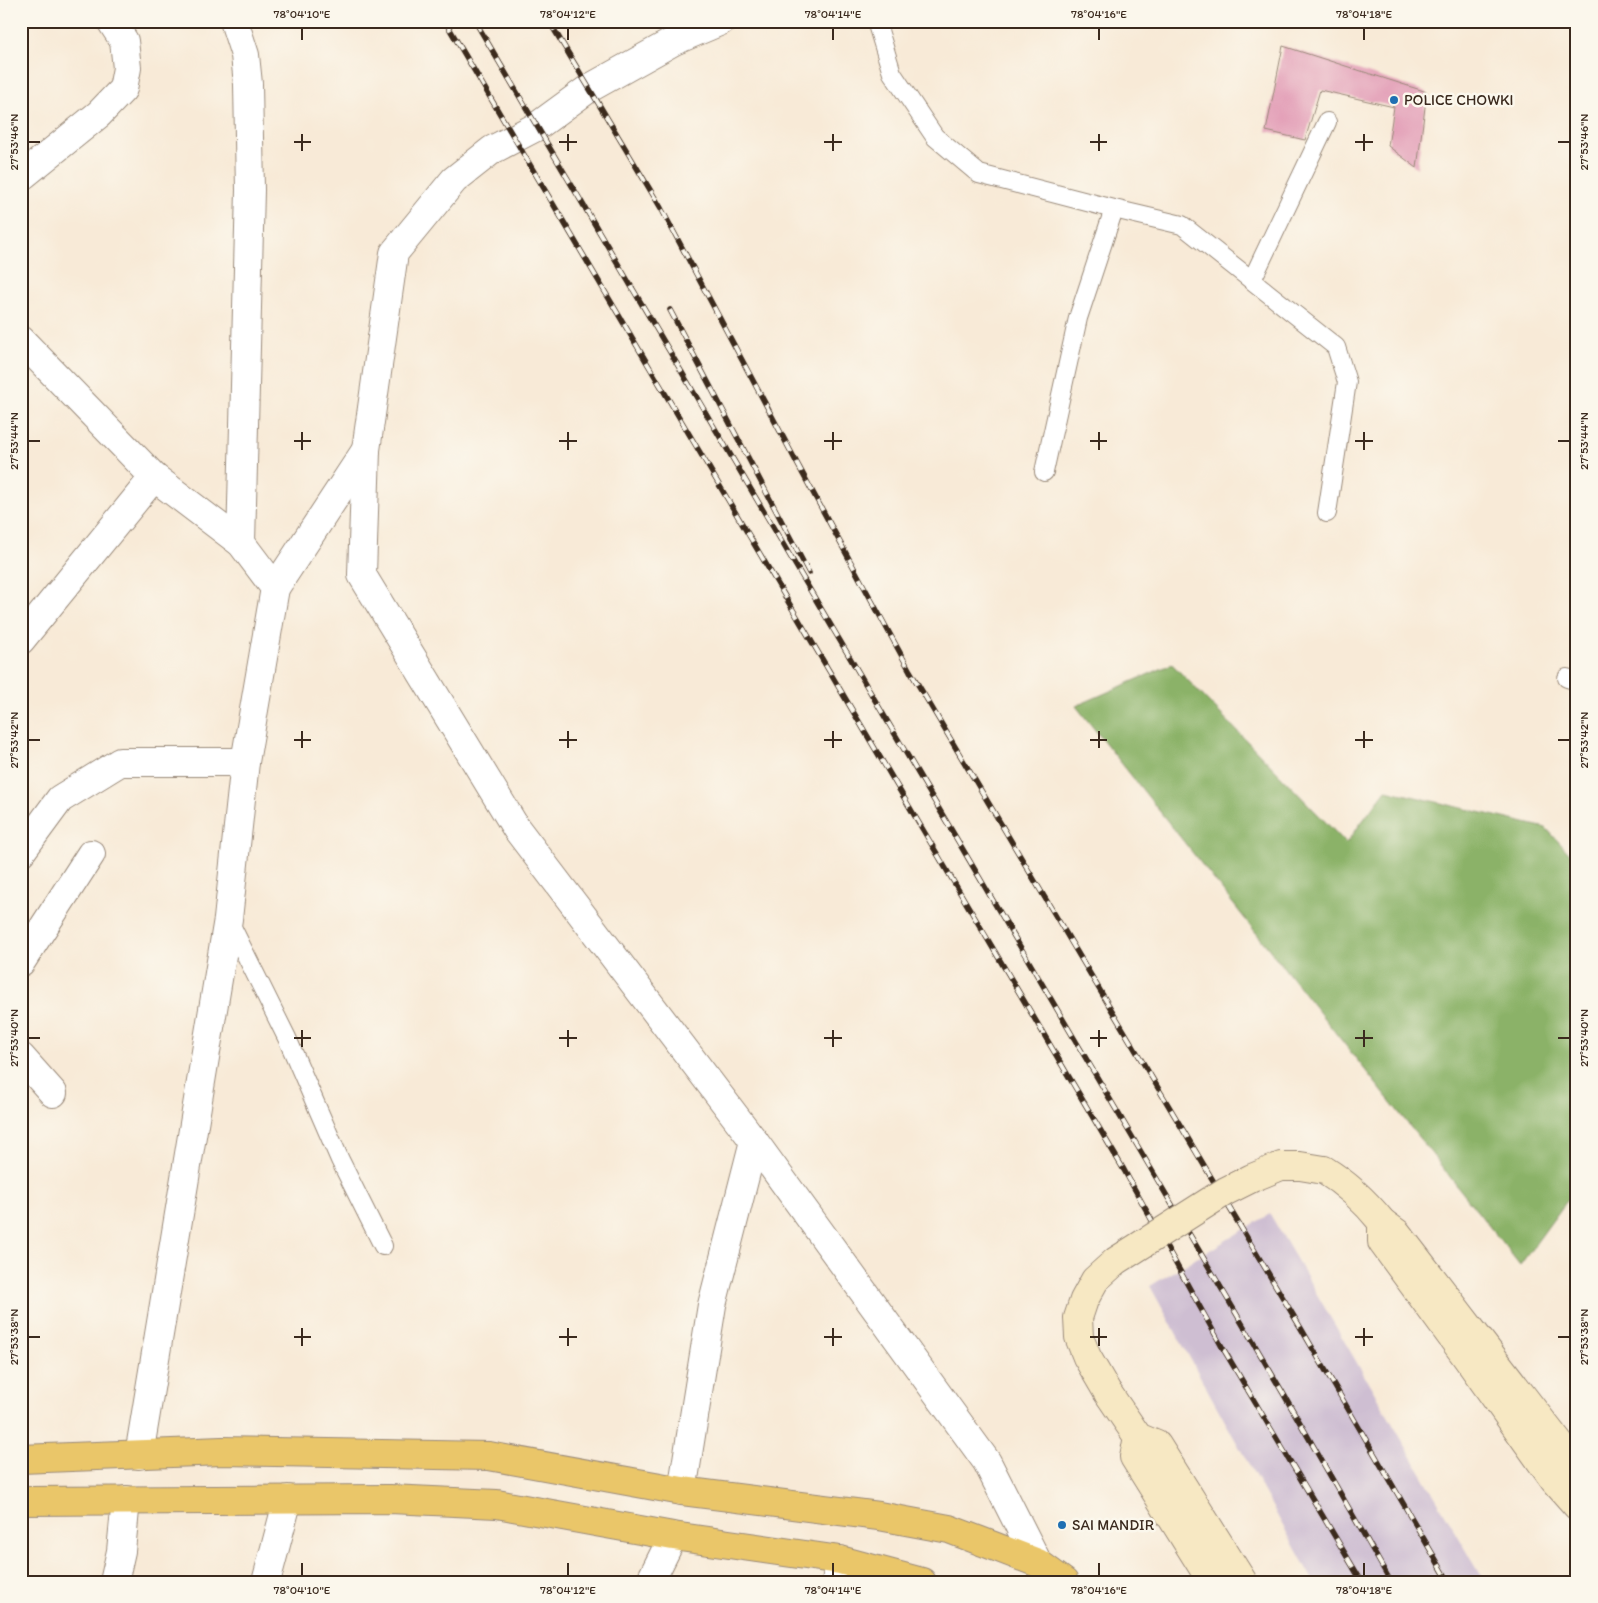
<svg xmlns="http://www.w3.org/2000/svg" width="1598" height="1603" font-family="Itim,sans-serif">
<rect width="100%" height="100%" fill="#fbf7ec"/>
<filter id="ink" filterUnits="userSpaceOnUse"><feTurbulence type="fractalNoise" baseFrequency=".02" numOctaves="2"/><feDisplacementMap in="SourceGraphic" scale="10" xChannelSelector="R" yChannelSelector="G"/><feConvolveMatrix kernelMatrix="1 2 1 2 8 2 1 2 1" color-interpolation-filters="sRGB"/></filter>
<filter id="wash" filterUnits="userSpaceOnUse"><feTurbulence type="fractalNoise" baseFrequency=".0096" numOctaves="4" result="noise"/><feDisplacementMap in="SourceGraphic" scale="20" xChannelSelector="R" yChannelSelector="G"/><feGaussianBlur stdDeviation="1.12" result="paint"/><feColorMatrix in="noise" values="0 0 0 0 0 0 0 0 0 0 0 0 0 0 0 0 0 1.4 0 .05"/><feComposite in="paint" operator="in"/></filter>
<g filter="url(#wash)">
<rect width="100%" height="100%" fill="#f8ead7"/>
<path fill="#cebed2" d="M 1270,1214 L 1485,1582 L 1314,1582 L 1150,1286 Z"/>
<path fill="#8bb268" stroke="#636e43" d="M 1172,664 L 1346,843 L 1386,790 L 1546,828 L 1577,862 L 1577,1199 L 1569,1198 L 1520,1265 L 1076,706 Z"/>
<g id="blocks">
<path fill="#e29bb5" d="M 1283,46 L 1427,92 L 1417,168 L 1388,146 L 1394,107 L 1320,90 L 1305,140 L 1266,131 Z"/>
</g>
</g>
<g filter="url(#ink)">
<use href="#blocks" fill-opacity="0" stroke="#9a8a7a" stroke-width="1"/>
<g fill="none" stroke-linecap="round" stroke-linejoin="round">
<g stroke="#9a8a7a" stroke-width="20">
<g id="service">
<path d="M 876,21 L 892,73 L 935,137 L 979,174 L 1114,209 L 1182,225 L 1336,347 L 1347,382 L 1327,513"/>
<path d="M 1252,280 L 1327,122"/>
<path d="M 1044,472 L 1078,318 L 1114,209"/>
<path d="M 1567,678 L 1577,681"/>
<path d="M 228,919 L 287,1038 L 340,1160 L 383,1246"/>
</g>
</g>
<g stroke="#9a8a7a" stroke-width="30">
<g id="minor">
<path d="M 234,21 L 245,55 L 248,84 L 250,190 L 241,543"/>
<path d="M 721,21 L 674,41 L 588,89 L 536,127 L 492,150 L 454,180 L 394,253 L 366,450 L 362,575 L 516,828 L 754,1141 L 987,1462 L 1038,1563"/>
<path d="M 21,177 L 99,114 L 123,89 L 127,68 L 124,41 L 111,21"/>
<path d="M 21,340 L 154,477 L 241,543 L 275,588 L 245,762 L 228,919 L 139,1455"/>
<path d="M 275,588 L 366,450"/>
<path d="M 21,640 L 154,477"/>
<path d="M 21,852 L 60,799 L 120,762 L 245,762"/>
<path d="M 21,962 L 91,854"/>
<path d="M 21,1057 L 53,1093"/>
<path d="M 682,1491 L 712,1305 L 754,1141"/>
<path d="M 114,1582 L 121,1551 L 126,1500"/>
<path d="M 266,1582 L 288,1499"/>
<path d="M 650,1582 L 673,1536"/>
<path d="M 836,1582 L 840,1560"/>
</g>
</g>
<g stroke="#9a8a7a" stroke-width="30">
<g id="secondary">
<path d="M 1324,1170 C 1347,1184 1365,1201 1382,1222"/>
<path d="M 1108,1393 L 1138,1437 L 1157,1445 L 1243,1582"/>
<path d="M 1138,1437 L 1134,1457 L 1212,1582"/>
<path d="M 1577,1466 C 1516,1389 1457,1310 1397,1233 L 1382,1222 L 1382,1242 L 1464,1354 L 1554,1480 L 1577,1506"/>
</g>
</g>
<g stroke="#9a8a7a" stroke-width="30">
<g id="primary">
<path d="M 21,1459 L 222,1451 L 489,1456 L 682,1491 L 879,1516 L 949,1529 L 1038,1563 L 1064,1582"/>
<path d="M 21,1501 L 390,1499 L 497,1504 L 673,1536 L 840,1560 L 922,1582"/>
</g>
</g>
<use href="#service" stroke="#fff" stroke-width="18"/>
<use href="#minor" stroke="#fff" stroke-width="28"/>
<use href="#secondary" stroke="#f7e8c3" stroke-width="28"/>
<use href="#primary" stroke="#eac669" stroke-width="28"/>
<g stroke="#3b2a1e" stroke-width="5.5">
<g id="rail">
<path d="M 445,21 L 1124,1170 L 1221,1345 L 1362,1582"/>
<path d="M 475,21 L 1283,1393 L 1391,1582"/>
<path d="M 549,21 L 661,208 L 798,465 L 910,671 L 1302,1330 L 1449,1582"/>
<path d="M 670,310 L 809,573"/>
</g>
</g>
<use href="#rail" stroke="#fbf7ec" stroke-width="4" stroke-dasharray="11" stroke-linecap="butt"/>
<g stroke="#9a8a7a" stroke-width="30" stroke-linecap="butt">
<path id="secondary-bridge" d="M 1108,1393 L 1087,1357 L 1079,1337 L 1078,1318 L 1084,1300 L 1095,1280 L 1116,1261 L 1226,1191 L 1252,1178 L 1281,1166 L 1300,1166 L 1324,1170"/>
</g>
<use href="#secondary-bridge" stroke="#f7e8c3" stroke-width="28"/>
</g>
</g>
<path fill="none" stroke="#3b2a1e" stroke-width="2" d="M 302,28 L 302,40M 568,28 L 568,40M 833,28 L 833,40M 1099,28 L 1099,40M 1364,28 L 1364,40M 302,134 L 302,151M 568,134 L 568,151M 833,134 L 833,151M 1099,134 L 1099,151M 1364,134 L 1364,151M 28,142 L 40,142M 294,142 L 311,142M 559,142 L 577,142M 824,142 L 842,142M 1090,142 L 1107,142M 1355,142 L 1373,142M 1558,142 L 1570,142M 302,432 L 302,450M 568,432 L 568,450M 833,432 L 833,450M 1099,432 L 1099,450M 1364,432 L 1364,450M 28,441 L 40,441M 294,441 L 311,441M 559,441 L 577,441M 824,441 L 842,441M 1090,441 L 1107,441M 1355,441 L 1373,441M 1558,441 L 1570,441M 302,731 L 302,748M 568,731 L 568,748M 833,731 L 833,748M 1099,731 L 1099,748M 1364,731 L 1364,748M 28,740 L 40,740M 294,740 L 311,740M 559,740 L 577,740M 824,740 L 842,740M 1090,740 L 1107,740M 1355,740 L 1373,740M 1558,740 L 1570,740M 302,1030 L 302,1047M 568,1030 L 568,1047M 833,1030 L 833,1047M 1099,1030 L 1099,1047M 1364,1030 L 1364,1047M 28,1038 L 40,1038M 294,1038 L 311,1038M 559,1038 L 577,1038M 824,1038 L 842,1038M 1090,1038 L 1107,1038M 1355,1038 L 1373,1038M 1558,1038 L 1570,1038M 302,1328 L 302,1346M 568,1328 L 568,1346M 833,1328 L 833,1346M 1099,1328 L 1099,1346M 1364,1328 L 1364,1346M 28,1337 L 40,1337M 294,1337 L 311,1337M 559,1337 L 577,1337M 824,1337 L 842,1337M 1090,1337 L 1107,1337M 1355,1337 L 1373,1337M 1558,1337 L 1570,1337M 302,1563 L 302,1576M 568,1563 L 568,1576M 833,1563 L 833,1576M 1099,1563 L 1099,1576M 1364,1563 L 1364,1576"/>
<g fill="#1f6fb2" stroke="#fbf7ec" stroke-width="2">
<circle cx="1394" cy="100" r="5"/>
<circle cx="1062" cy="1525" r="5"/>
</g>
<g text-anchor="middle" dominant-baseline="central" stroke-width="5" stroke-linejoin="round" paint-order="stroke">
<g font-size="15" fill="#3b2a1e" stroke="#fbf7ec" text-anchor="start">
<text x="1404" y="100">POLICE CHOWKI</text>
<text x="1072" y="1525">SAI MANDIR</text>
</g>
</g>
<rect width="1598" height="1603" fill="none" stroke="#fbf7ec" stroke-width="55"/>
<rect x="28" y="28" width="1542" height="1548" fill="none" stroke="#3b2a1e" stroke-width="2"/>
<g font-size="12" text-anchor="middle" fill="#3b2a1e">
<text x="302" y="18">78°04'10"E</text>
<text x="568" y="18">78°04'12"E</text>
<text x="833" y="18">78°04'14"E</text>
<text x="1099" y="18">78°04'16"E</text>
<text x="1364" y="18">78°04'18"E</text>
<text transform="translate(14 142) rotate(-90)" y="4">27°53'46"N</text>
<text transform="translate(1584 142) rotate(-90)" y="4">27°53'46"N</text>
<text transform="translate(14 441) rotate(-90)" y="4">27°53'44"N</text>
<text transform="translate(1584 441) rotate(-90)" y="4">27°53'44"N</text>
<text transform="translate(14 740) rotate(-90)" y="4">27°53'42"N</text>
<text transform="translate(1584 740) rotate(-90)" y="4">27°53'42"N</text>
<text transform="translate(14 1038) rotate(-90)" y="4">27°53'40"N</text>
<text transform="translate(1584 1038) rotate(-90)" y="4">27°53'40"N</text>
<text transform="translate(14 1337) rotate(-90)" y="4">27°53'38"N</text>
<text transform="translate(1584 1337) rotate(-90)" y="4">27°53'38"N</text>
<text x="302" y="1594">78°04'10"E</text>
<text x="568" y="1594">78°04'12"E</text>
<text x="833" y="1594">78°04'14"E</text>
<text x="1099" y="1594">78°04'16"E</text>
<text x="1364" y="1594">78°04'18"E</text>
</g>
</svg>
